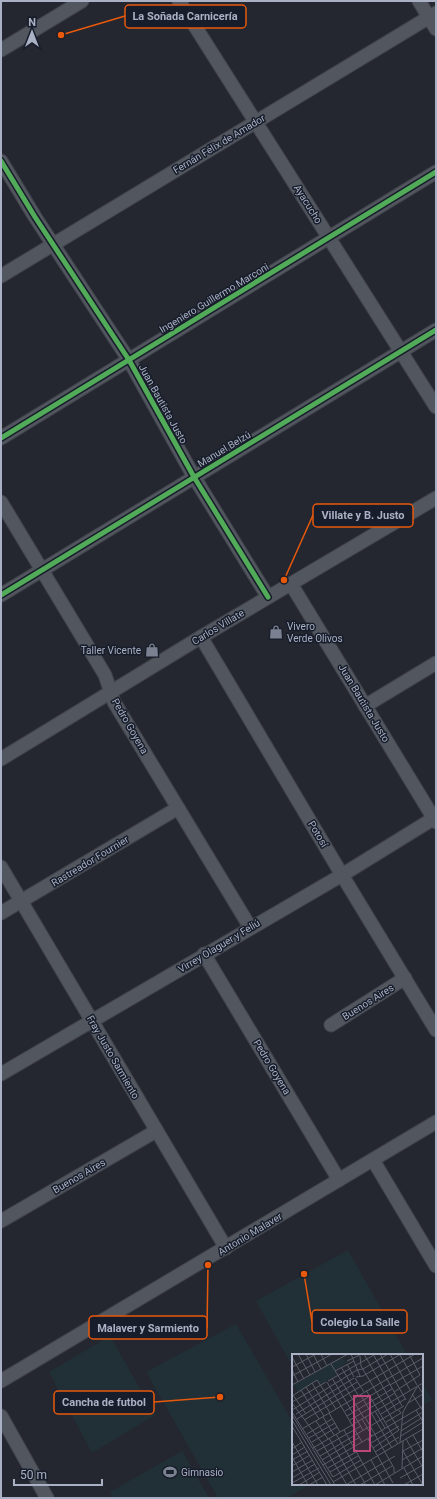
<svg xmlns="http://www.w3.org/2000/svg" width="437" height="1499" font-family="Roboto,sans-serif">
<rect width="100%" height="100%" fill="#242730"/>
<g fill="#213036">
<path d="M 348,1250 L 407,1355 L 293,1355 L 293,1367 L 256,1301 Z"/>
<path d="M 236,1324 L 293,1423 L 293,1484 L 311,1484 L 287,1498 L 218,1498 L 146,1372 Z"/>
<path d="M 110,1336 L 155,1415 L 92,1453 L 49,1372 Z"/>
<path d="M 422,1382 L 432,1400 L 422,1406 Z"/>
<path d="M 182,1451 L 209,1498 L 113,1498 L 110,1492 Z"/>
</g>
<g fill="none" stroke-linecap="round" stroke-linejoin="round">
<g stroke="#41434b" stroke-width="15">
<g id="minor">
<path d="M 179,1 L 436,407"/>
<path d="M 419,1 L 436,29"/>
<path d="M 1,50 L 82,1"/>
<path d="M 1,161 L 35,217 L 129,360 L 194,477 L 268,597"/>
<path d="M 1,276 L 436,13"/>
<path d="M 1,438 L 436,172"/>
<path d="M 1,502 L 105,675 L 114,702 L 250,927"/>
<path d="M 291,584 L 436,822"/>
<path d="M 1,595 L 436,330"/>
<path d="M 201,637 L 342,875 L 436,1030"/>
<path d="M 365,706 L 436,663"/>
<path d="M 1,759 L 201,637 L 436,498"/>
<path d="M 1,867 L 226,1248"/>
<path d="M 1,913 L 178,808"/>
<path d="M 204,954 L 339,1180"/>
<path d="M 331,1025 L 405,978"/>
<path d="M 1,1074 L 342,875 L 436,817"/>
<path d="M 373,1160 L 436,1266"/>
<path d="M 1,1221 L 156,1131"/>
<path d="M 1,1381 L 436,1122"/>
<path d="M 1,1416 L 47,1498"/>
</g>
</g>
<use href="#minor" stroke="#52565f" stroke-width="13"/>
<g stroke="#171d2a" stroke-width="8">
<g id="cycleway">
<path d="M 1,161 L 35,217 L 129,360 L 194,477 L 268,597"/>
<path d="M 1,438 L 436,172"/>
<path d="M 1,595 L 436,330"/>
</g>
</g>
<use href="#cycleway" stroke="#51ab58" stroke-width="5"/>
</g>
<defs>
<g id="shop-bare" transform="scale(1.08)"><path d="M-5-2.5h2.3a2.7 3.5 0 0 1 5.4 0H5L5.5 6h-11ZM-1.5-2.5h3a1.5 2.3 0 0 0-3 0Z" fill="#7b8190" stroke="#171d2a" stroke-width="2.5" paint-order="stroke"/></g>
<g id="stadium-bare" transform="scale(1.08)"><path d="M0-5a6.5 5 0 1 0 0 10a6.5 5 0 1 0 0-10ZM-3.5-1.8h7v3.6h-7Z" fill="#7b8190" stroke="#171d2a" stroke-width="2.5" paint-order="stroke"/></g>
</defs>
<g fill-rule="evenodd">
<use href="#shop-bare" x="276" y="632"/>
<use href="#shop-bare" x="152" y="650"/>
<use href="#stadium-bare" x="170" y="1472"/>
</g>
<g text-anchor="middle" dominant-baseline="central" stroke-width="3" stroke-linejoin="round" paint-order="stroke">
<g font-size="10" fill="#aab1c4" stroke="#171d2a">
<text transform="translate(219 144) rotate(-31)">Fernán Félix de Amador</text>
<text transform="translate(308 204) rotate(58)">Ayacucho</text>
<text transform="translate(214 298) rotate(-31)">Ingeniero Guillermo Marconi</text>
<text transform="translate(163 404) rotate(61)">Juan Bautista Justo</text>
<text transform="translate(224 449) rotate(-31)">Manuel Belzú</text>
<text transform="translate(218 627) rotate(-31)">Carlos Villate</text>
<text transform="translate(364 703) rotate(59)">Juan Bautista Justo</text>
<text transform="translate(130 726) rotate(60)">Pedro Goyena</text>
<text transform="translate(318 834) rotate(59)">Potosí</text>
<text transform="translate(90 861) rotate(-31)">Rastreador Fournier</text>
<text transform="translate(219 946) rotate(-31)">Virrey Olaguer y Feliú</text>
<text transform="translate(368 1002) rotate(-32)">Buenos Aires</text>
<text transform="translate(113 1057) rotate(60)">Fray Justo Sarmiento</text>
<text transform="translate(272 1067) rotate(59)">Pedro Goyena</text>
<text transform="translate(79 1176) rotate(-30)">Buenos Aires</text>
<text transform="translate(250 1234) rotate(-31)">Antonio Malaver</text>
</g>
<g font-size="10" fill="#aab1c4" stroke="#171d2a" text-anchor="start">
<text x="287" y="626">Vivero<tspan x="287" dy="12">Verde Olivos</tspan></text>
<text x="141" y="650" text-anchor="end">Taller Vicente</text>
<text x="181" y="1472">Gimnasio</text>
</g>
</g>
<g transform="translate(292 1354)">
<rect width="131" height="131" fill="#242730"/>
<path d="M 50,4 L 55,9 L 43,16 L 40,9 ZM 39,10 L 45,20 L 29,30 L 26,26 L 6,38 L 2,31 Z" fill="#213036"/>
<path fill="none" stroke="#5a5e6b" stroke-width="1" d="M 6,0 L 18,21M 14,0 L 23,18M 21,0 L 29,15M 29,0 L 35,12M 59,0 L 68,22M 72,0 L 104,56M 81,0 L 110,52M 88,0 L 114,46M 98,0 L 118,36M 108,1 L 125,31M 68,2 L 69,12 L 107,76 L 81,94M 0,3 L 12,25M 55,7 L 70,0M 39,10 L 72,64M 55,10 L 62,23M 0,13 L 24,0M 49,13 L 66,41M 0,16 L 6,28M 43,17 L 62,7M 0,22 L 40,0M 64,23 L 71,22 L 109,0M 40,24 L 71,76M 63,24 L 72,38M 36,27 L 82,1M 35,28 L 70,88M 20,29 L 38,59M 0,31 L 56,0M 98,31 L 131,12M 14,33 L 32,62M 9,36 L 27,65M 74,36 L 106,90M 102,38 L 128,21 L 117,0M 68,40 L 100,94M 120,40 L 131,57M 1,41 L 14,60M 0,42 L 25,26 L 44,55M 0,48 L 34,28M 0,49 L 30,89 L 55,131M 116,49 L 131,40 L 126,32M 0,56 L 65,16 L 71,15 L 96,0M 124,56 L 131,68M 53,57 L 98,30M 83,57 L 93,74M 0,58 L 41,123M 37,59 L 48,78M 4,60 L 62,24M 89,60 L 113,45M 0,61 L 43,131M 55,62 L 100,35M 31,63 L 42,81M 73,63 L 102,114 L 102,119M 5,65 L 65,28M 70,65 L 80,82M 0,66 L 39,131M 12,66 L 123,0M 58,66 L 103,39M 24,67 L 36,85M 94,68 L 109,59 L 106,55M 110,71 L 131,58M 0,72 L 35,131M 10,75 L 131,4M 52,76 L 83,131M 109,77 L 131,63M 15,80 L 40,65M 44,80 L 74,131M 121,81 L 131,98M 109,82 L 131,68M 17,84 L 43,69M 37,84 L 64,131M 76,85 L 101,129M 114,85 L 131,114M 0,88 L 26,131M 20,88 L 45,73M 108,88 L 111,58 L 125,33M 79,89 L 107,72M 21,94 L 131,29M 0,95 L 10,88M 25,97 L 69,72M 111,97 L 131,131M 111,97 L 131,86M 83,98 L 107,83M 0,101 L 13,93M 28,102 L 112,52M 0,103 L 16,131M 0,106 L 16,97M 30,106 L 68,83M 79,106 L 93,131M 110,106 L 131,94M 31,111 L 131,52M 0,112 L 18,101M 36,114 L 64,98M 110,114 L 111,87M 112,114 L 121,131M 0,118 L 21,106M 38,118 L 66,102M 41,123 L 69,106M 0,124 L 23,110M 108,124 L 131,111M 41,128 L 131,75M 0,129 L 27,114M 7,131 L 28,118M 17,131 L 31,123M 54,131 L 103,102M 68,131 L 100,112M 83,131 L 131,102M 112,131 L 131,120"/>
<path fill="#bb467a" fill-opacity="0.15" stroke="#bb467a" stroke-width="2" d="M 62,42 L 78,42 L 78,97 L 62,97 Z"/>
<rect width="131" height="131" fill="none" stroke="#aab1c4" stroke-width="2"/>
</g>
<path fill="none" stroke="#e8590c" stroke-width="1.5" d="M61 35L125 16M284 580L313 515M304 1274L312 1322M208 1265L207 1328M220 1397L154 1402"/>
<g fill="#e8590c" stroke="#171d2a" stroke-width="1.5">
<circle cx="61" cy="35" r="4"/>
<circle cx="284" cy="580" r="4"/>
<circle cx="304" cy="1274" r="4"/>
<circle cx="208" cy="1265" r="4"/>
<circle cx="220" cy="1397" r="4"/>
</g>
<g fill="#171d2a" stroke="#e8590c" stroke-width="1.5">
<rect x="125" y="5" width="121" height="23" rx="4"/>
<rect x="313" y="504" width="100" height="23" rx="4"/>
<rect x="312" y="1310" width="95" height="23" rx="4"/>
<rect x="89" y="1316" width="118" height="23" rx="4"/>
<rect x="54" y="1391" width="100" height="23" rx="4"/>
</g>
<g font-size="11" text-anchor="middle" font-weight="bold" fill="#aab1c4">
<text x="185" y="20">La Soñada Carnicería</text>
<text x="363" y="519">Villate y B. Justo</text>
<text x="360" y="1326">Colegio La Salle</text>
<text x="148" y="1332">Malaver y Sarmiento</text>
<text x="104" y="1406">Cancha de futbol</text>
</g>
<rect width="437" height="1499" fill="none" stroke="#aab1c4" stroke-width="4"/>
<g transform="translate(32 32)" stroke="#171d2a" stroke-width="3" paint-order="stroke">
<path d="M0-3L7 15L0 10L-7 15Z" fill="#aab1c4"/>
<text y="-6" font-size="11" font-weight="bold" text-anchor="middle" fill="#aab1c4">N</text>
</g>
<path d="M14 1479v6h88v-6" fill="none" stroke="#aab1c4" stroke-width="2"/>
<text x="20" y="1479" font-size="12" fill="#aab1c4" stroke="#171d2a" stroke-width="3" paint-order="stroke">50 m</text>
</svg>
